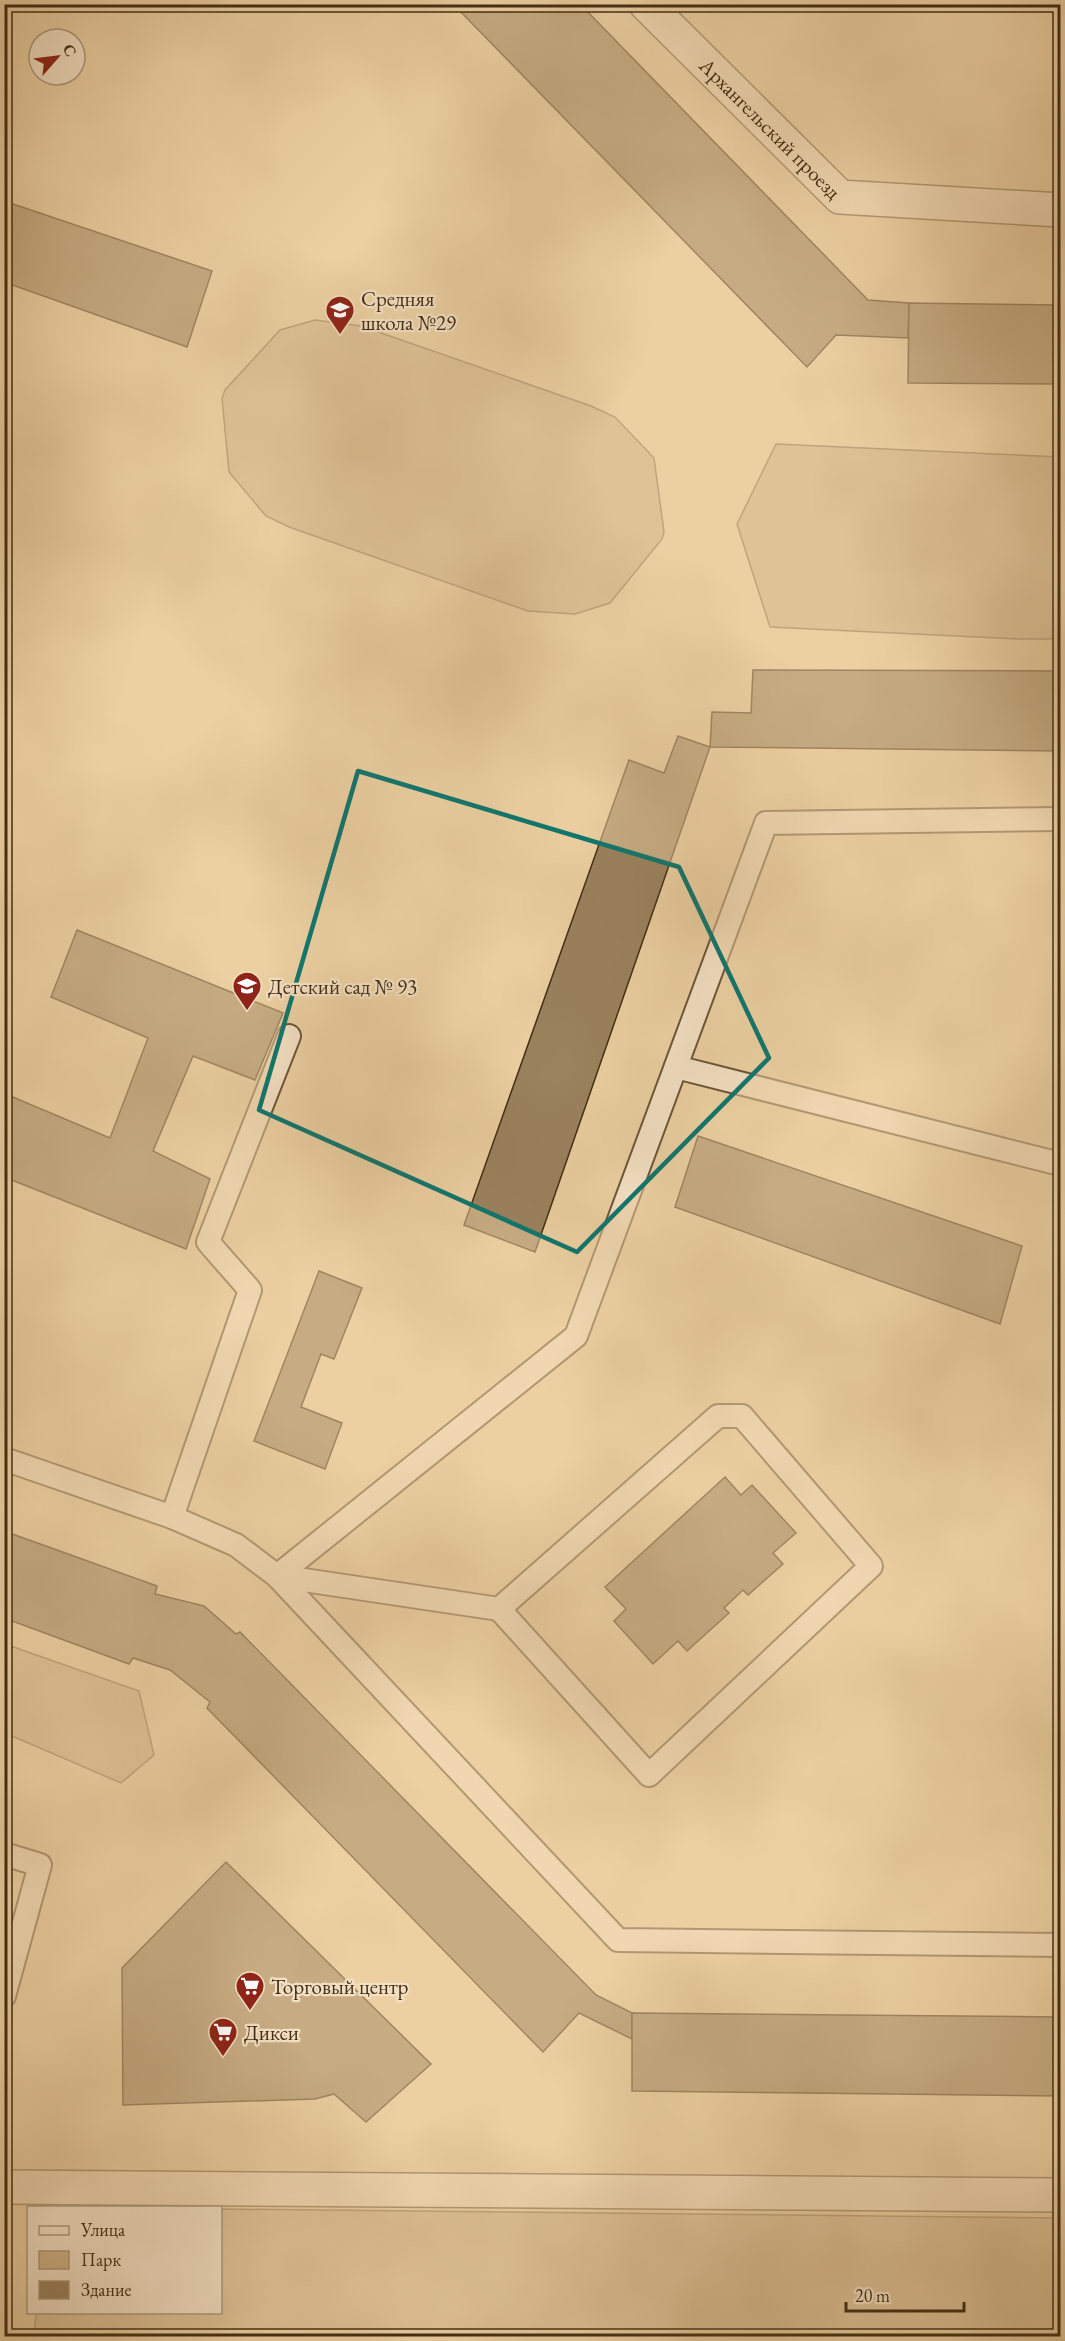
<svg xmlns="http://www.w3.org/2000/svg" width="1065" height="2341" font-family="'EB Garamond',serif">
<rect width="100%" height="100%" fill="#ecd0a2"/>
<filter id="stains"><feTurbulence type="fractalNoise" baseFrequency=".00333" numOctaves="4"/><feColorMatrix values="0 0 0 0 .2 0 0 0 0 .09 0 0 0 0 .02 0 0 0 .5 -.17"/></filter>
<radialGradient id="worn" r=".72"><stop offset=".6" stop-color="#630" stop-opacity="0"/><stop offset="1" stop-color="#630" stop-opacity=".3"/></radialGradient>
<g fill="#cfb48a" stroke="#887150" stroke-width="1.5">
<path d="M 315,320 L 361,326 L 591,406 L 615,417 L 654,458 L 664,532 L 662,539 L 610,603 L 575,614 L 528,611 L 289,527 L 266,516 L 229,472 L 222,398 L 225,390 L 280,330 Z"/>
<path d="M 776,444 L 1060,457 L 1060,639 L 1018,639 L 770,627 L 737,524 Z"/>
<path d="M 5,1644 L 139,1691 L 154,1755 L 121,1783 L 5,1733 Z"/>
<path d="M 221,2209 L 1060,2218 L 1060,2336 L 34,2336 L 36,2313 L 220,2312 Z"/>
</g>
<g fill="#9a825e" stroke="#422e15" stroke-width="1.5">
<path d="M 453,4 L 580,4 L 868,300 L 909,303 L 908,338 L 836,335 L 807,367 Z"/>
<path d="M 4,201 L 212,271 L 187,347 L 4,282 Z"/>
<path d="M 909,303 L 1060,305 L 1060,384 L 908,383 Z"/>
<path d="M 753,670 L 1060,671 L 1060,751 L 710,747 L 712,712 L 751,713 Z"/>
<path d="M 678,736 L 710,747 L 535,1252 L 464,1225 L 629,760 L 664,773 Z"/>
<path d="M 77,930 L 283,1013 L 255,1080 L 193,1056 L 153,1151 L 210,1179 L 186,1249 L 4,1177 L 4,1105 L 8,1095 L 110,1138 L 148,1038 L 51,997 Z"/>
<path d="M 698,1136 L 1022,1246 L 1000,1324 L 675,1207 Z"/>
<path d="M 319,1271 L 362,1288 L 334,1359 L 321,1354 L 301,1407 L 342,1423 L 325,1469 L 254,1441 Z"/>
<path d="M 725,1477 L 741,1495 L 752,1485 L 796,1533 L 773,1553 L 783,1564 L 748,1595 L 743,1590 L 724,1608 L 729,1613 L 687,1651 L 678,1641 L 653,1664 L 614,1621 L 626,1609 L 605,1587 Z"/>
<path d="M 4,1531 L 157,1586 L 155,1594 L 204,1606 L 236,1634 L 240,1632 L 596,1995 L 632,2013 L 632,2039 L 579,2013 L 543,2052 L 207,1708 L 210,1702 L 170,1670 L 133,1658 L 129,1664 L 4,1618 Z"/>
<path d="M 226,1862 L 431,2064 L 366,2122 L 334,2094 L 315,2099 L 123,2105 L 122,1968 Z"/>
<path d="M 632,2013 L 1060,2017 L 1060,2096 L 632,2091 Z"/>
</g>
<g fill="none" stroke-linecap="round" stroke-linejoin="round">
<g stroke="#6c5638" stroke-width="26">
<g id="service">
<path d="M 676,1067 L 1060,1164"/>
<path d="M 718,1416 L 742,1416 L 871,1566 L 649,1775 L 499,1609 Z"/>
<path d="M 4,1459 L 172,1517 L 236,1545 L 277,1576 L 618,1940 L 1060,1945"/>
<path d="M 172,1517 L 250,1290 L 208,1242 L 289,1036"/>
<path d="M 277,1576 L 576,1336 L 766,823 L 1060,819"/>
<path d="M 277,1576 L 499,1609"/>
<path d="M 4,1854 L 40,1865 L 4,1996"/>
</g>
</g>
<g stroke="#6c5638" stroke-width="36">
<g id="minor">
<path id="s1" d="M 646,4 L 840,197 L 1060,210"/>
<path d="M 4,2187 L 1060,2195"/>
</g>
</g>
<use href="#service" stroke="#f3e0c3" stroke-width="22"/>
<use href="#minor" stroke="#f3e0c3" stroke-width="33"/>
</g>
<path d="M0 0H1065V2341H0ZM 358,771 L 679,867 L 769,1058 L 577,1252 L 259,1110 Z" fill="#ecd0a2" fill-opacity=".55" fill-rule="evenodd"/>
<path fill="none" stroke="#0f766e" stroke-width="4.5" stroke-linejoin="round" d="M 358,771 L 679,867 L 769,1058 L 577,1252 L 259,1110 Z"/>
<defs>
<g id="school-pin" transform="scale(1.5)"><path d="M0 17L-7.5 6A9.5 9.5 0 1 1 7.5 6Z" fill="#8f2418" stroke="#f3e0c3"/><path d="M0-5L7-2L0 1L-7-2ZM-4 1L0 2.5L4 1V4Q0 6-4 4Z" fill="#fff"/></g>
<g id="supermarket-pin" transform="scale(1.5)"><path d="M0 17L-7.5 6A9.5 9.5 0 1 1 7.5 6Z" fill="#8f2418" stroke="#f3e0c3"/><path d="M-6-5.5h2.5l.6 2H6L4.5 2H-2.5L-4.4-4H-6ZM-1.5 3.2a1.3 1.3 0 1 0 .1 0ZM3 3.2a1.3 1.3 0 1 0 .1 0Z" fill="#fff"/></g>
</defs>
<g fill-rule="evenodd">
<use href="#school-pin" x="340" y="310"/>
<use href="#school-pin" x="247" y="986"/>
<use href="#supermarket-pin" x="250" y="1986"/>
<use href="#supermarket-pin" x="223" y="2032"/>
</g>
<g text-anchor="middle" dominant-baseline="central" stroke-width="4.5" stroke-linejoin="round" paint-order="stroke">
<g font-size="21" fill="#422e15" stroke="#f3e0c3">
<text stroke="none"><textPath href="#s1" startOffset="176">Архангельский проезд</textPath></text>
</g>
<g font-size="21" fill="#422e15" stroke="#f3e0c3" text-anchor="start">
<text x="361" y="298">Средняя<tspan x="361" dy="24">школа №29</tspan></text>
<text x="268" y="986">Детский сад № 93</text>
<text x="271" y="1986">Торговый центр</text>
<text x="244" y="2032">Дикси</text>
</g>
</g>
<rect width="1065" height="2341" fill="none" stroke="#ecd0a2" stroke-width="24"/>
<rect x="6" y="6" width="1053" height="2329" fill="none" stroke="#422e15" stroke-width="3"/>
<rect x="12" y="12" width="1041" height="2317" fill="none" stroke="#422e15" stroke-width="1.5"/>
<rect x="27" y="2206" width="195" height="108" fill="#f3e0c3" stroke="#ac997d" stroke-width="1.5"/>
<rect x="39" y="2226" width="30" height="9" fill="#f3e0c3" stroke="#ac997d" stroke-width="1.5"/>
<text x="81" y="2236" font-size="18" fill="#422e15">Улица</text>
<rect x="39" y="2251" width="30" height="18" fill="#cfb48a" stroke="#ac997d" stroke-width="1.5"/>
<text x="81" y="2266" font-size="18" fill="#422e15">Парк</text>
<rect x="39" y="2281" width="30" height="18" fill="#9a825e" stroke="#ac997d" stroke-width="1.5"/>
<text x="81" y="2296" font-size="18" fill="#422e15">Здание</text>
<g transform="translate(57 57) rotate(62)"><circle r="28" fill="#f3e0c3" stroke="#ac997d" stroke-width="1.5"/>
<path d="M0-4.5L10 22L0 15L-10 22Z" fill="#8f2418"/>
<text y="-9" font-size="16" font-weight="bold" text-anchor="middle" fill="#422e15">С</text>
</g>
<path d="M846 2302v9h118v-9" fill="none" stroke="#422e15" stroke-width="3"/>
<text x="855" y="2302" font-size="18" fill="#422e15" stroke="#f3e0c3" stroke-width="4.5" paint-order="stroke">20 m</text>
<rect width="100%" height="100%" filter="url(#stains)"/>
<rect width="100%" height="100%" fill="url(#worn)"/>
</svg>
